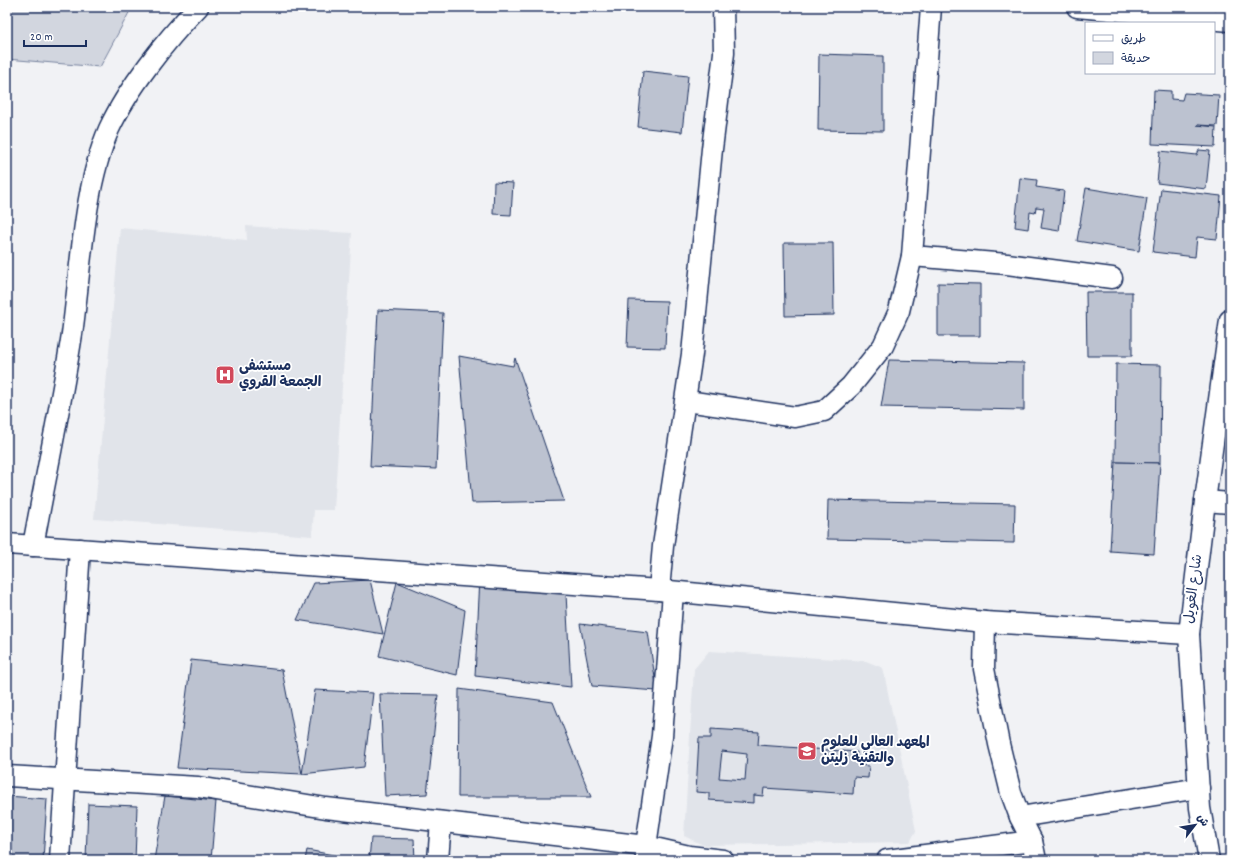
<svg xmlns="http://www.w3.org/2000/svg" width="1237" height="867" font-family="Dekko,'Playpen Sans Arabic',sans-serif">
<rect width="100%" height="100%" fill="#f1f2f5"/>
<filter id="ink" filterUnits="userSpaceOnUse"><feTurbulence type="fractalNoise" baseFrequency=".025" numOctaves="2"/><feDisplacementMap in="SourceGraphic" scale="8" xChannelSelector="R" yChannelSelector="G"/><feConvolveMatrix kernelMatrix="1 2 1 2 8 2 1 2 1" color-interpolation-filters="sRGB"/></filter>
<g filter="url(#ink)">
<g fill="#e1e4ea">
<path d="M 246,226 L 352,233 L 334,510 L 314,510 L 312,536 L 94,519 L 120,228 L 247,240 Z"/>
<path d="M 709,651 L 866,661 L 883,668 L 916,831 L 910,842 L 703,845 L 684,836 L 694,669 Z"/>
</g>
<path fill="#d2d6df" stroke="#76829e" d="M 7,7 L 132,7 L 100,67 L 7,59 Z"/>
<g fill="#bcc2d0" stroke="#1b2f5e" fill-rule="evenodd">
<path d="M 819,54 L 883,56 L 883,131 L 818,130 Z"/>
<path d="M 643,71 L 688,76 L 682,132 L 638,127 Z"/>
<path d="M 1154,90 L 1171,91 L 1171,99 L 1182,100 L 1184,93 L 1219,95 L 1217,126 L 1197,125 L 1216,127 L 1215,147 L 1152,144 Z"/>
<path d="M 1199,150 L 1210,151 L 1206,189 L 1157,183 L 1160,151 L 1197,155 Z"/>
<path d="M 1020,178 L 1037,180 L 1036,187 L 1064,191 L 1059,231 L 1041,228 L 1044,208 L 1036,207 L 1035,213 L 1030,212 L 1028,229 L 1015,227 Z"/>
<path d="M 494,182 L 513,183 L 511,215 L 493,214 Z"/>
<path d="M 1086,188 L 1147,198 L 1139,251 L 1077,241 Z"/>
<path d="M 1161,189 L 1221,196 L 1217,239 L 1197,237 L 1195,257 L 1153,252 Z"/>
<path d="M 784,243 L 833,243 L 834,315 L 785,316 Z"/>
<path d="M 938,283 L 980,284 L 980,336 L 938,336 Z"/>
<path d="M 1086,292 L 1132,292 L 1132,356 L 1087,356 Z"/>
<path d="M 629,300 L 667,301 L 665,348 L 627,347 Z"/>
<path d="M 378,310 L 443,313 L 436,469 L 370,466 Z"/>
<path d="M 459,356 L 513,366 L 515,358 L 564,501 L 472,503 Z"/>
<path d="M 889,360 L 1024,363 L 1024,410 L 881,407 Z"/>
<path d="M 1116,364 L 1161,365 L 1160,463 L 1115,462 Z"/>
<path d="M 1115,462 L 1160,463 L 1154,554 L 1110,551 Z"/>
<path d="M 828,500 L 1015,504 L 1014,543 L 827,539 Z"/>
<path d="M 1227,520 L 1230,520 L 1230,612 L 1226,612 Z"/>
<path d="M 480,578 L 566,594 L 571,687 L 475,676 Z"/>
<path d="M 370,580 L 383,634 L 297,620 L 314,583 Z"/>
<path d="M 397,582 L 465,610 L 457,675 L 379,656 Z"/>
<path d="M 1226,612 L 1230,612 L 1230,705 L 1227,705 Z"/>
<path d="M 580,624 L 648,632 L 657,691 L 592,686 Z"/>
<path d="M 191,660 L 282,670 L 302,774 L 177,768 Z"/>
<path d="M 459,689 L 553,702 L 591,797 L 458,797 Z"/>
<path d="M 315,690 L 373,693 L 364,767 L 302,774 Z"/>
<path d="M 380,694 L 438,695 L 427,794 L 385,796 Z"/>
<path d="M 711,729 L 759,732 L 758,745 L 857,752 L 857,765 L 869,766 L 868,778 L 854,777 L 853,794 L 764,788 L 763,796 L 754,795 L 754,803 L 709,800 L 709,793 L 696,792 L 699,738 L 711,738 ZM 722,751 L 747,754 L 745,780 L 719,778 Z"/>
<path d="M 7,796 L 47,799 L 43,860 L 7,860 Z"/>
<path d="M 165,796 L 216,801 L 211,860 L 154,860 Z"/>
<path d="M 88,804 L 137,806 L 135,860 L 86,860 Z"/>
<path d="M 371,838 L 414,839 L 415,860 L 369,860 Z"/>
<path d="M 307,850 L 339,856 L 339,860 L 305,860 Z"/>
</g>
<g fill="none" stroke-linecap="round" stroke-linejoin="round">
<g stroke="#1b2f5e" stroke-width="23">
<g id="minor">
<path d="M 931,7 L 912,256 L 1007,264 L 1112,278"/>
<path d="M 1077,7 L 1230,21"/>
<path d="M 687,401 L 795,417 L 824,411 L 851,386 L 883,346 L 899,311 L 912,256"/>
<path d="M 1205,501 L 1230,503"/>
<path d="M 7,544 L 659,590 L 985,622 L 1189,634"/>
<path d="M 33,546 C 46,475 61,405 72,334 C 81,270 83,189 109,129 C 128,88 166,40 198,7"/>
<path d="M 659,590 L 663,546 L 692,354 L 712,149 L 724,53 L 723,7"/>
<path d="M 985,622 L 984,669 L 999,744 L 1011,793 L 1020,817 L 1032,841 L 1036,860"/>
<path d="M 7,776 L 198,787 L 326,808 L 646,846 L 662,736 L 673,592"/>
<path d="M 1020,817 L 1199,788"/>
<path d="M 60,860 L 80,549"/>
<path d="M 438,860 L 441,822"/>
<path d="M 646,860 L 646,846 L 689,856 L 723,860"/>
<path d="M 887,860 L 1032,841"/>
<path d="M 1209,860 L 1200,808 L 1189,634 L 1205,501 L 1230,320"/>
</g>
</g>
<use href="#minor" stroke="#fff" stroke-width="20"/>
</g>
</g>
<defs>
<g id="hospital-square" transform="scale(1)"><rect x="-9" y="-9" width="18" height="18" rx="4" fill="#d1495b" stroke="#fff"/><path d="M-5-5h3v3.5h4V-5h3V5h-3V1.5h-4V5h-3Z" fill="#fff"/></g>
<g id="university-square" transform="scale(1)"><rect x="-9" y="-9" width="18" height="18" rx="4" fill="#d1495b" stroke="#fff"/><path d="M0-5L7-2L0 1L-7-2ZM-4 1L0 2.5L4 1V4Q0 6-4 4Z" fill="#fff"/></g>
</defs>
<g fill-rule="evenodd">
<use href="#hospital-square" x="225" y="375"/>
<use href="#university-square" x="807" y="751"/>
</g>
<g text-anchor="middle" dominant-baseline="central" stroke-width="3.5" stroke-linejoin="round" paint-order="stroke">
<g font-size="14" font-weight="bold" fill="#1b2f5e" stroke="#fff" text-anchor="start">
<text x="239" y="367">مستشفى<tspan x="239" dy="16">الجمعة القروي</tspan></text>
<text x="821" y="743">المعهد العالي للعلوم<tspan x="821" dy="16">والتقنية زليتن</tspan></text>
</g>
<g font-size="14" fill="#1b2f5e" stroke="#fff">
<text transform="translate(1194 589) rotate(-83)">شارع الغويل</text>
</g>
</g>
<rect width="1237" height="867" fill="none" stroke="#fff" stroke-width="24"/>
<rect x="12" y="12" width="1213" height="843" fill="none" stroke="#1b2f5e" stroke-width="1.5" filter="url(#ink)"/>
<rect x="1085" y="22" width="130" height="52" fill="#ffffff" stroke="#a4acbf"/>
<rect x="1093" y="35" width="20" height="6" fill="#ffffff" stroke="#a4acbf"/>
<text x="1121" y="42" font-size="12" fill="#1b2f5e">طريق</text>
<rect x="1093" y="52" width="20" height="12" fill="#d2d6df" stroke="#a4acbf"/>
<text x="1121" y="62" font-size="12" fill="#1b2f5e">حديقة</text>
<g transform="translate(1195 825) rotate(59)" stroke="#ffffff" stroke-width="3" paint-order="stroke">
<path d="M0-3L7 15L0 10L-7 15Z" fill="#1b2f5e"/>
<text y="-6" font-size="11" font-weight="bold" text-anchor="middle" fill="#1b2f5e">ش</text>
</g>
<path d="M24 40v6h62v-6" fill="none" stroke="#1b2f5e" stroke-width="2"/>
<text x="30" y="40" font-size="12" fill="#1b2f5e" stroke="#ffffff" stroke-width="3" paint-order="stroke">20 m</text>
</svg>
